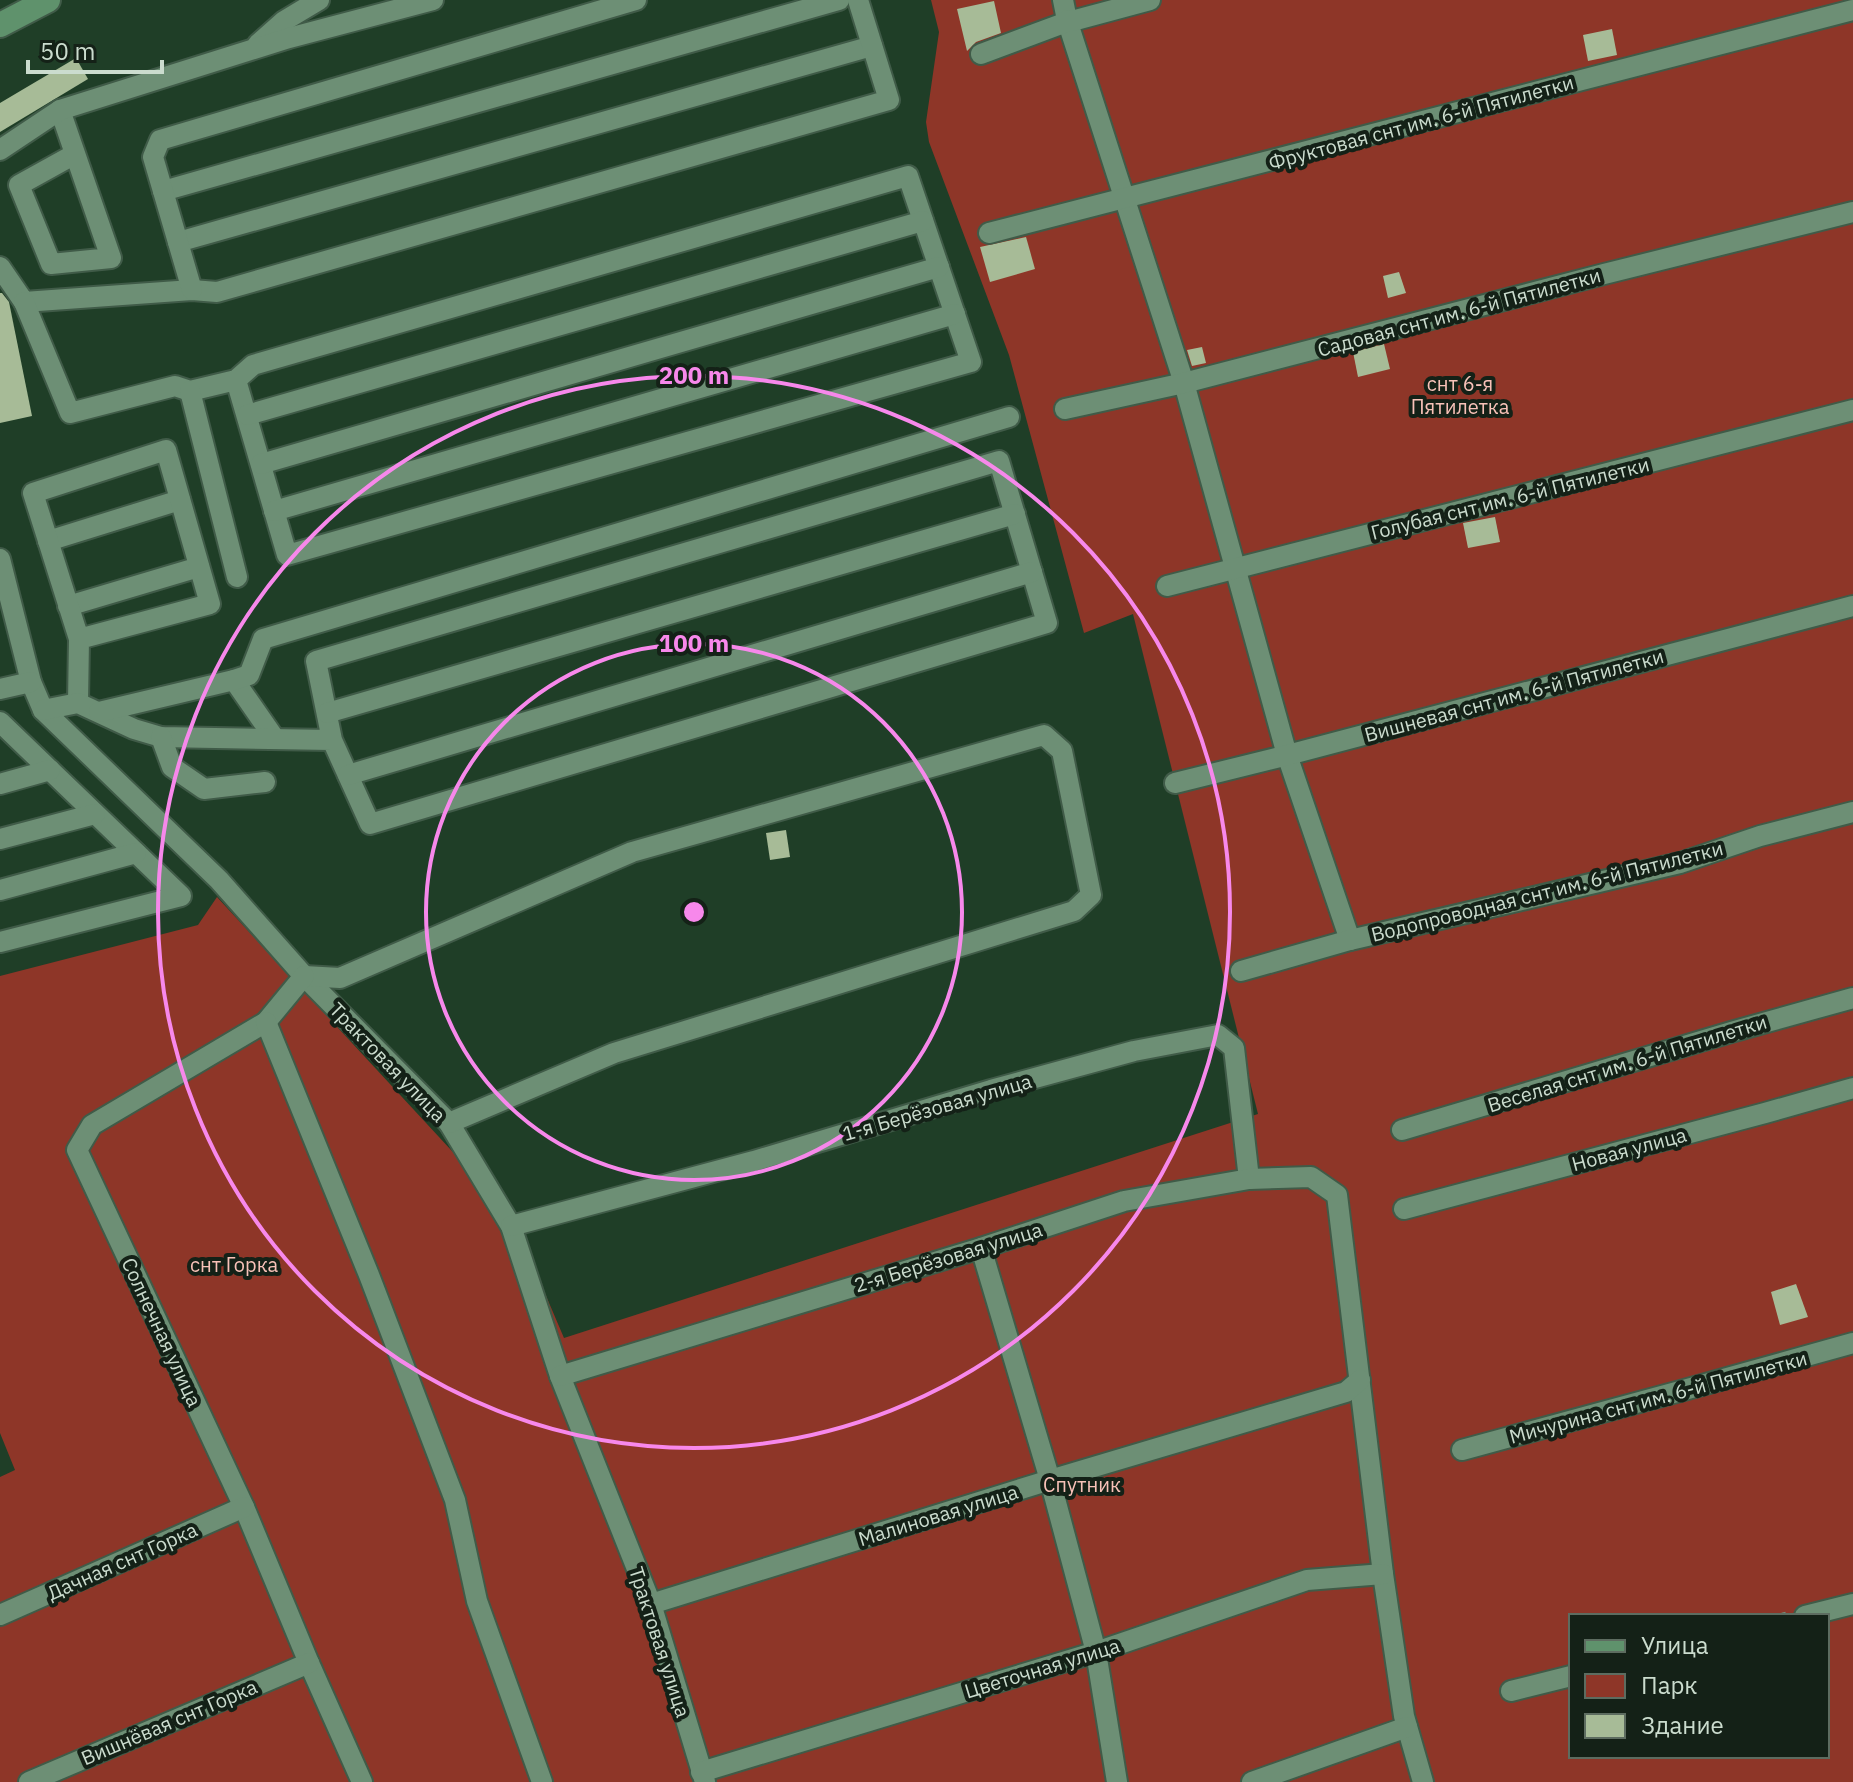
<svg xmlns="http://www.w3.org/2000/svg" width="1853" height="1782" font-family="'IBM Plex Sans',sans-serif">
<rect width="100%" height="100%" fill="#1f3e27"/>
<path fill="#8e3628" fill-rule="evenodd" d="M 931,0 L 1853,0 L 1853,1782 L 0,1782 L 0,1477 L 15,1470 L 0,1433 L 0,976 L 198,925 L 217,897 L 512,1216 L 564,1338 L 1258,1114 L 1133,614 L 1084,633 L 1009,355 L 929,142 L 926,122 L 939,32 ZM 1571,1616 L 1827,1616 L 1827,1756 L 1571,1756 Z"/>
<g fill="#a7bb97">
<path d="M 994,1 L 1001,33 L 976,42 L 967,51 L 957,9 Z"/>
<path d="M 1612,29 L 1617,55 L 1588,61 L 1583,35 Z"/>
<path d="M 76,58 L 88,79 L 0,132 L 0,103 Z"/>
<path d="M 1026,237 L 1035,269 L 990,282 L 980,247 Z"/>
<path d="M 1399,272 L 1406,293 L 1388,298 L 1383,276 Z"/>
<path d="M 0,293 L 2,293 L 9,302 L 32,416 L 0,423 Z"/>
<path d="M 1384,344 L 1390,369 L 1358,377 L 1353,352 Z"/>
<path d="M 1202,347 L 1206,363 L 1192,366 L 1187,350 Z"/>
<path d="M 1495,517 L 1500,542 L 1468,548 L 1463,523 Z"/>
<path d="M 786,830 L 790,857 L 770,860 L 766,833 Z"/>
<path d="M 1796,1284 L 1808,1317 L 1780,1325 L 1771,1292 Z"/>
</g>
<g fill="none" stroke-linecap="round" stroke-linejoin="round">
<g stroke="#405b48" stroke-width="24">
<g id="minor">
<path d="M 1063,0 L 1067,20 L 1184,383 L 1287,755 L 1350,940"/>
<path d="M 258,44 L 284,21 L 319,0"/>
<path d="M 981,54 L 1064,23 L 1067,20 L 1072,21 L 1150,0"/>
<path d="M 60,110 L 111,258 L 51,264 L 19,185 L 75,154"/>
<path d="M 0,150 L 60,110 L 289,38 L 433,0"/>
<path d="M 163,191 L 839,0"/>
<path d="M 989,233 L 1853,10"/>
<path d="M 178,242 L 872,46"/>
<path d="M 0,267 L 24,302 L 192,290 L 217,292 L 889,100 L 858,0"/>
<path d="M 192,290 L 153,157 L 160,140 L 636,0"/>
<path d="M 24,302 L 70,413 L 175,386 L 190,391 L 236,380 L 253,365 L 908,176 L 971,362 L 287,555 L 236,380"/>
<path d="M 190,391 L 237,577"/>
<path d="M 1065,409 L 1184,383 L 1604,274 L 1853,212"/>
<path d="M 247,415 L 923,221"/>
<path d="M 261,464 L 939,267"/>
<path d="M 274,511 L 955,314"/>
<path d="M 48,541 L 180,500"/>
<path d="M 0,559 L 31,682 L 43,710 L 219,880 L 304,976 L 449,1123 L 511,1226 L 560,1376 L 651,1604 L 705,1782"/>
<path d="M 1167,586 L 1853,410"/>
<path d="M 68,606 L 199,567"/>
<path d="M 234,680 L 275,739"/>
<path d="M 0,689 L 31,682"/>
<path d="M 78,703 L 79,639 L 33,493 L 166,450 L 210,604 L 79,639"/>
<path d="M 43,710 L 78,703 L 134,729 L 161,737 L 332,740 L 370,824 L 1047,623 L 999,461 L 316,661 L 332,740"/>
<path d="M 99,712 L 234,680 L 249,675 L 263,639 L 1009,417"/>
<path d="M 327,713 L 1015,514"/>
<path d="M 0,722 L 181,896 L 0,942"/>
<path d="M 161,737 L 172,767 L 204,789 L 265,782"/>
<path d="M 348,775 L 1032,572"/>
<path d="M 1175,783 L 1284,756 L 1853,606"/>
<path d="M 0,784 L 50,770"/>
<path d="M 0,839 L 95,814"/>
<path d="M 0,890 L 136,853"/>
<path d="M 1241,971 L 1350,940 L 1680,863 L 1760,836 L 1853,812"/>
<path d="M 304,976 L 340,978 L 632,852 L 1044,735 L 1062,751 L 1091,895 L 1074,911 L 614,1053 L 449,1123"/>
<path d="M 304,976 L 266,1022 L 92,1125 L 77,1150 L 244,1507 L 309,1663 L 362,1782"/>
<path d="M 266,1022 L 369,1275 L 455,1500 L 477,1601 L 542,1782"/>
<path d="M 1402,1130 L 1731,1032 L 1853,998"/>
<path d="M 1404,1209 L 1765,1113 L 1853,1088"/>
<path d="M 511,1226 L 754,1161 L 991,1090 L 1134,1051 L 1218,1035 L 1234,1048 L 1249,1179"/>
<path d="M 981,1248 L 1050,1480 L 1096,1652 L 1117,1782"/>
<path d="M 560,1376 L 981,1248 L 1124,1201 L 1249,1179 L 1311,1177 L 1337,1195 L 1383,1574 L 1404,1716 L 1423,1782"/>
<path d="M 1462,1450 L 1684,1390 L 1853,1343"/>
<path d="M 651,1604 L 1050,1480 L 1346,1392 L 1360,1380"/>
<path d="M 0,1615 L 244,1507"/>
<path d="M 1805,1616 L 1853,1604"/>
<path d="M 1511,1691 L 1571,1676"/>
<path d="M 701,1772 L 1096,1652 L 1307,1580 L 1383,1574"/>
<path d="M 29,1782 L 309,1663"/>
<path d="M 1252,1782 L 1407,1727"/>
</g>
</g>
<g stroke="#405b48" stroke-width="28">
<path id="major" d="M 0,25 L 48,0"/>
</g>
<path stroke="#758d7a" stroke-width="3" stroke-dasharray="4 4" stroke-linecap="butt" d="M 1774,1616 L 1787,1613"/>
<use href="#minor" stroke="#6d8f75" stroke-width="20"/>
<use href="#major" stroke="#5f926c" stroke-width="24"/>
</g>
<g fill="none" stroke="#f788eb" stroke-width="4">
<circle cx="694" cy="912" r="268"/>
<circle cx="694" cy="912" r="536"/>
</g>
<g text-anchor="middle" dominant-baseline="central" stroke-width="8" stroke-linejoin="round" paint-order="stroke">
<g font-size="20" fill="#cbdcce" stroke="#142117">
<text transform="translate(1421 122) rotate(-15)">Фруктовая снт им. 6-й Пятилетки</text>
<text transform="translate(1459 312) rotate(-15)">Садовая снт им. 6-й Пятилетки</text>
<text transform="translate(1510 498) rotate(-14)">Голубая снт им. 6-й Пятилетки</text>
<text transform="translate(1514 695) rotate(-15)">Вишневая снт им. 6-й Пятилетки</text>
<text transform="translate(1547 891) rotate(-14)">Водопроводная снт им. 6-й Пятилетки</text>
<text transform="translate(388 1062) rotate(46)">Трактовая улица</text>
<text transform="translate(1627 1063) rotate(-17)">Веселая снт им. 6-й Пятилетки</text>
<text transform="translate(937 1107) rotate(-16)">1-я Берёзовая улица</text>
<text transform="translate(1629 1149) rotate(-15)">Новая улица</text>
<text transform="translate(948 1257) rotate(-17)">2-я Берёзовая улица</text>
<text transform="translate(162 1332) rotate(65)">Солнечная улица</text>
<text transform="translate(1658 1397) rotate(-15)">Мичурина снт им. 6-й Пятилетки</text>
<text transform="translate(938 1515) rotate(-17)">Малиновая улица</text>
<text transform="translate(122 1561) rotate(-24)">Дачная снт Горка</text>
<text transform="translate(660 1642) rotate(72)">Трактовая улица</text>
<text transform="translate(1042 1668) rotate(-17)">Цветочная улица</text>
<text transform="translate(169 1722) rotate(-23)">Вишнёвая снт Горка</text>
</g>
<g font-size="20" fill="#f8c2b8" stroke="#142117">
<text x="1460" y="383">снт 6-я<tspan x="1460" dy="23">Пятилетка</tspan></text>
<text x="234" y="1264">снт Горка</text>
<text x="1082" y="1484">Спутник</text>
</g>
</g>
<circle cx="694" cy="912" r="12" fill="#f788eb" stroke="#142117" stroke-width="4"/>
<g font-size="24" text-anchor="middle" font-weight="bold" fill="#f788eb" stroke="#142117" stroke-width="8" stroke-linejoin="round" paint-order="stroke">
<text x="694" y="384">200 m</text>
<text x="694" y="652">100 m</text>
</g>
<rect x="1569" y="1614" width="260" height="144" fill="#142117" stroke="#5d6c60" stroke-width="2"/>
<rect x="1585" y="1640" width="40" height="12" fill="#5f926c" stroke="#5d6c60" stroke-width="2"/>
<text x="1641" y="1654" font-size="24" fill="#cbdcce">Улица</text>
<rect x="1585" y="1674" width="40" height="24" fill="#8e3628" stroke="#5d6c60" stroke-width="2"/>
<text x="1641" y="1694" font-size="24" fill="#cbdcce">Парк</text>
<rect x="1585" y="1714" width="40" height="24" fill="#a7bb97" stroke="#5d6c60" stroke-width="2"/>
<text x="1641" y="1734" font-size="24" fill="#cbdcce">Здание</text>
<path d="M28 60v12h134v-12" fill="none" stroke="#cbdcce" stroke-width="4"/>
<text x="40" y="60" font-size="24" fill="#cbdcce" stroke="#142117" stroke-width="6" paint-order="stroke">50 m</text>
</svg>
